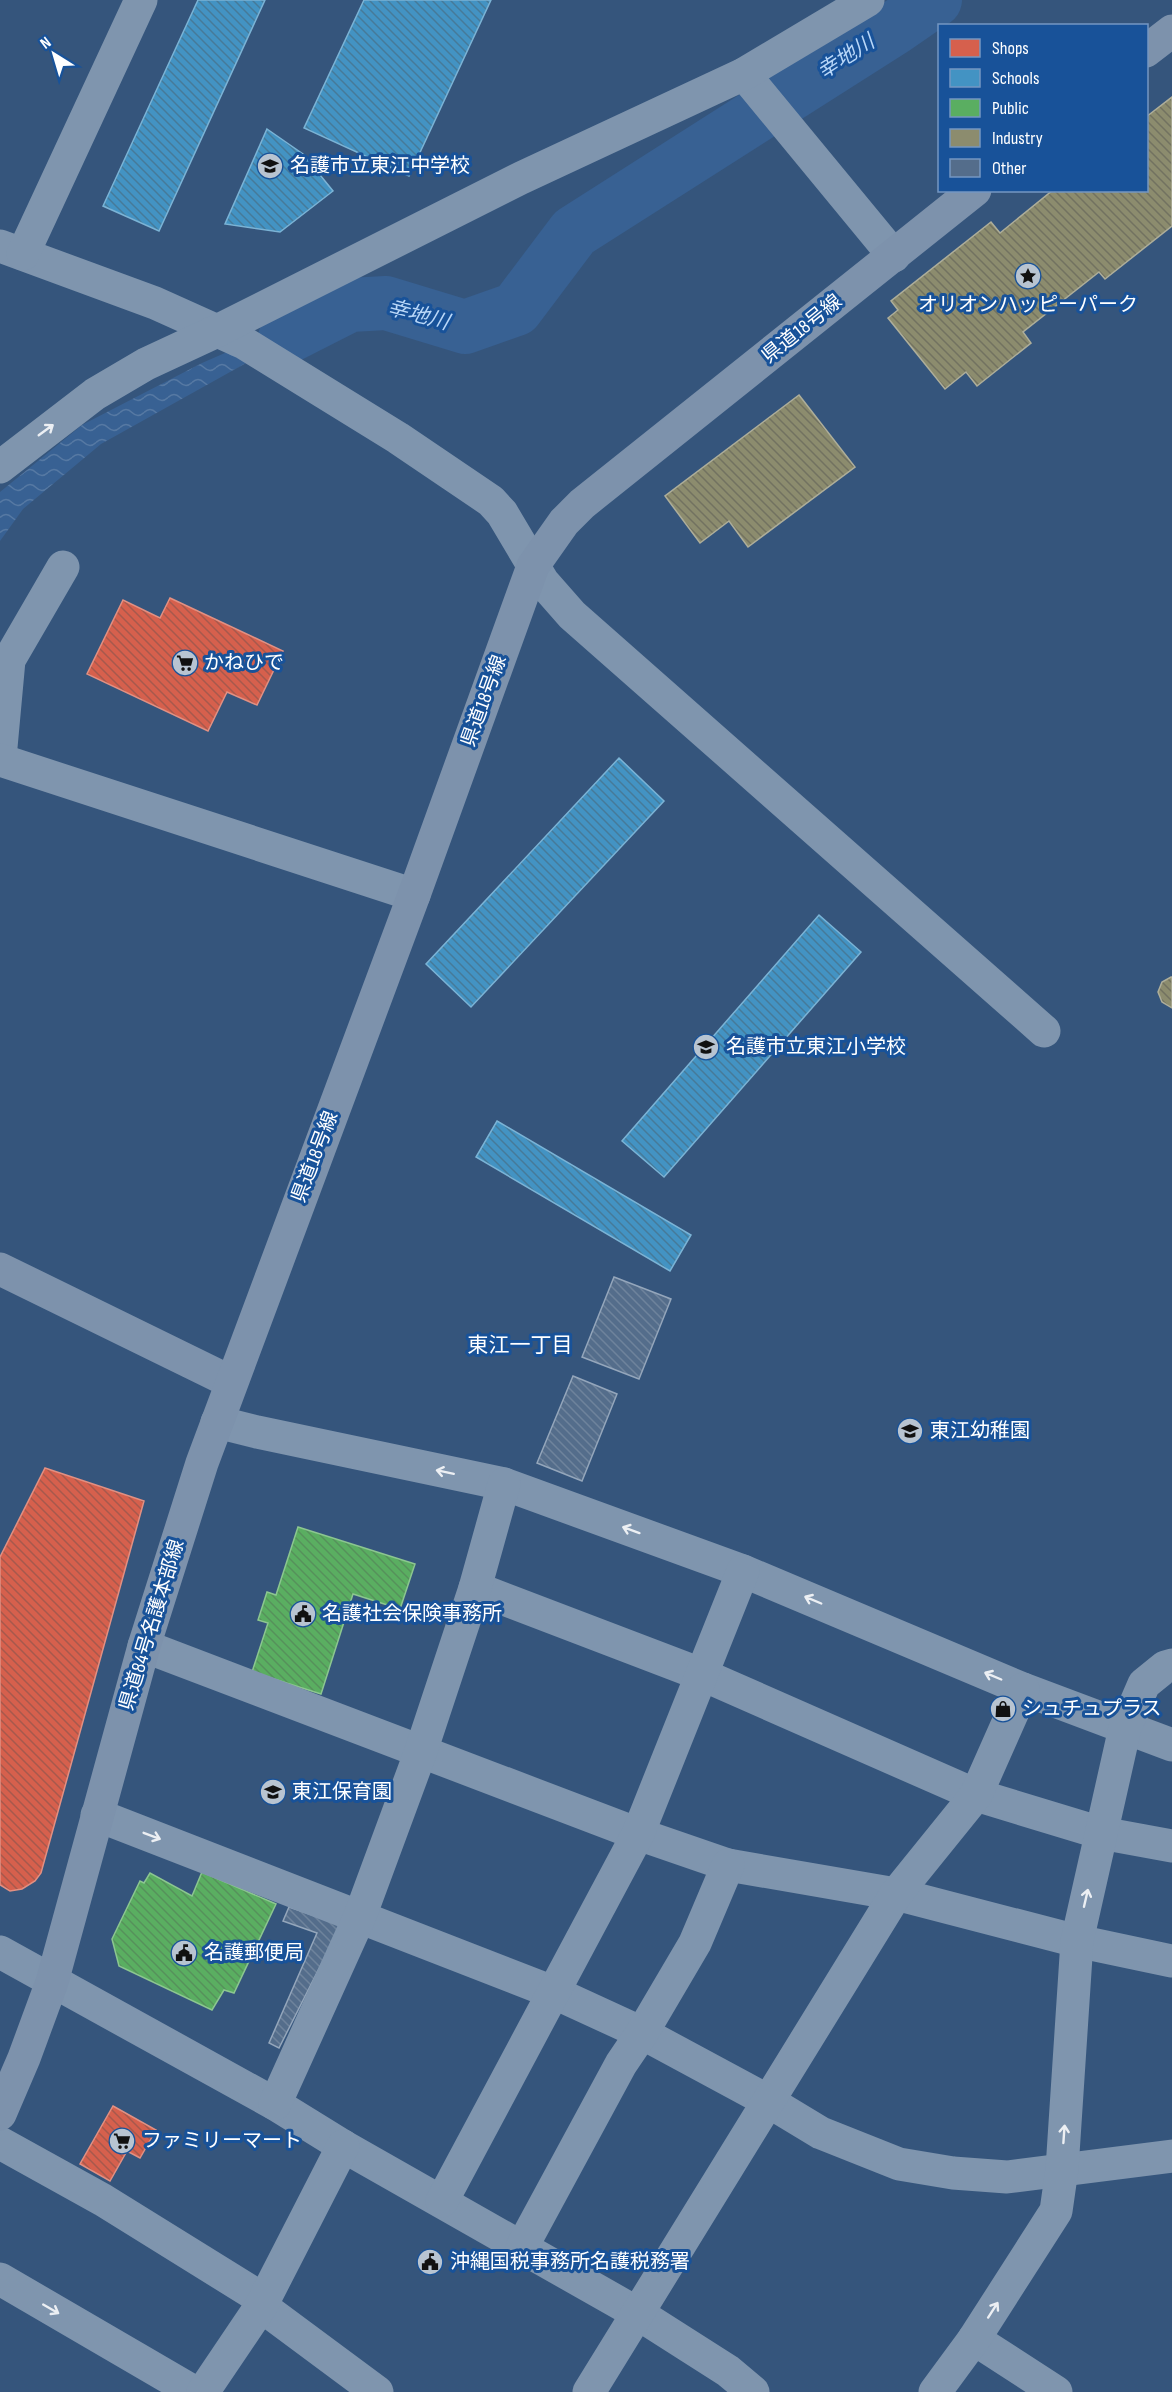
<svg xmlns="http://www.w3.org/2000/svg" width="1172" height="2392" font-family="'Sofia Sans Condensed','Noto Sans JP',sans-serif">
<defs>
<pattern id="water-waves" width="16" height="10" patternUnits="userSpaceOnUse" patternTransform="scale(1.5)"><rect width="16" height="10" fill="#386193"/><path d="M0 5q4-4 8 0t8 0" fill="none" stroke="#5679a3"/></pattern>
<pattern id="shops-back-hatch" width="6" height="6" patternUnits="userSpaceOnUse" patternTransform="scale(1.5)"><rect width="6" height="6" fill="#d6604d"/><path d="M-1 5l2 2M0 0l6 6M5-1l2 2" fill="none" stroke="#a6594d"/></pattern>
<pattern id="schools-back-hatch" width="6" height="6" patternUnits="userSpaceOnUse" patternTransform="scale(1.5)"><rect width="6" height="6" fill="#4393c3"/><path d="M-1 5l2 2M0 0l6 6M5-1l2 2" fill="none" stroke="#467a99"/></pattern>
<pattern id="public-back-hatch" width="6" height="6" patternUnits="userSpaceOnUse" patternTransform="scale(1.5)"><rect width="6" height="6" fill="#5aae61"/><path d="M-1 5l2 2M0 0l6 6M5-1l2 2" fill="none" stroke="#56915b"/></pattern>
<pattern id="industry-back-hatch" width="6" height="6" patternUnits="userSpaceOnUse" patternTransform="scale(1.5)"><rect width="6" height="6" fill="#8c8c6e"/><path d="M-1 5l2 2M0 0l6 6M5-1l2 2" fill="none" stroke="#727260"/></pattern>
<pattern id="building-back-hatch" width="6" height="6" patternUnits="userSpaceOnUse" patternTransform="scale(1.5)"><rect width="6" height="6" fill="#546d8b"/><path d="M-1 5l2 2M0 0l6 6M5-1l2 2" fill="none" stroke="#6e839c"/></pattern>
</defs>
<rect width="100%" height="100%" fill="#35557c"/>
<path fill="url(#water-waves)" d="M 350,305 L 101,444 L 23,509 L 0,541 L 0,492 L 82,425 L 202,363 L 310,316 Z"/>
<g fill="url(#shops-back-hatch)" stroke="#e29082" stroke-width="1.5">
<path d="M 170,598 L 283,651 L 257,705 L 227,692 L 208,731 L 87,674 L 123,600 L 160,618 Z"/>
<path d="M 45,1468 L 144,1501 L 41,1873 L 35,1881 L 22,1889 L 10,1891 L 0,1885 L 0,1557 Z"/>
<path d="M 113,2106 L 156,2130 L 140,2158 L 127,2151 L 110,2181 L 80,2164 Z"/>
</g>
<g fill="url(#schools-back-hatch)" stroke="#7bb3d5" stroke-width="1.5">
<path d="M 198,0 L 265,0 L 159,231 L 103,206 Z"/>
<path d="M 364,0 L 491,0 L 409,176 L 304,128 Z"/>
<path d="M 267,129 L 303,154 L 333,191 L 280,232 L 225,224 Z"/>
<path d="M 619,758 L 664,801 L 471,1007 L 426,964 Z"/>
<path d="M 819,915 L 861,952 L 664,1177 L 622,1141 Z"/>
<path d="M 497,1121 L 691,1235 L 670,1271 L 476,1157 Z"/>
</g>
<g fill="url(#public-back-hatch)" stroke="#8cc690" stroke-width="1.5">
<path d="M 298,1527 L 415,1564 L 400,1609 L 353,1594 L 321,1694 L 252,1672 L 268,1623 L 258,1620 L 267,1592 L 276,1595 Z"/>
<path d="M 202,1872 L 276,1904 L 234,1993 L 224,1990 L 212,2010 L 119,1966 L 112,1939 L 140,1881 L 144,1883 L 150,1873 L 192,1896 Z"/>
</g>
<g fill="url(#industry-back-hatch)" stroke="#aeae9a" stroke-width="1.5">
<path d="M 1172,97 L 1172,226 L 1105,279 L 1099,272 L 1023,332 L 1031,343 L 977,386 L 966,372 L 945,389 L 888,318 L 898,310 L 891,301 L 991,222 L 1000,233 L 1053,190 L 1146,190 L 1146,117 Z"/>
<path d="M 799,395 L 855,467 L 748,547 L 729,521 L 700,543 L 665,496 Z"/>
<path d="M 1171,977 L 1172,977 L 1172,1008 L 1162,1002 L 1158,992 L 1162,982 Z"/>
</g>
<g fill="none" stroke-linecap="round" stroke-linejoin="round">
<path stroke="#386193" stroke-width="54" d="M 285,338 L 350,305 L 386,303 L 465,327 L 516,309 L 574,232 L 893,29 L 935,0"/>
</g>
<g fill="url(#building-back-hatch)" stroke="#94a6bb" stroke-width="1.5">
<path d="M 614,1277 L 671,1299 L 639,1379 L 582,1357 Z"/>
<path d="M 573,1376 L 617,1394 L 582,1481 L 537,1463 Z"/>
<path d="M 289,1907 L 341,1925 L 279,2048 L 269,2043 L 317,1933 L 283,1921 Z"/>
</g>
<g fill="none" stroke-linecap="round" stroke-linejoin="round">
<g stroke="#7f95ae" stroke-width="33">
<path d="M 744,74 L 894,256"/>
<path d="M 0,246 L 155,303 L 244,343 L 398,438 L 491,501 L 502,513 L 543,582 L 572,615 L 1044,1031"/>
<path d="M 23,254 L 141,0"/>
<path d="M 0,467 L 95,394 L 146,364 L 217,331 L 521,178 L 744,74 L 868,0"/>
<path d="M 0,758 L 9,660 L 63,567"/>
<path d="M 0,760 L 414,895"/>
<path d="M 217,1422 L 257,1432 L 504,1484 L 743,1571 L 1023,1689 L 1172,1745"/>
<path d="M 475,1588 L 703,1675 L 976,1795 L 1101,1833 L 1172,1846"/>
<path d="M 144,1646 L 638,1834 L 728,1865 L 896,1894 L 1077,1941 L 1172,1961"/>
<path d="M 97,1815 L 555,1993 L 642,2033 L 768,2101 L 821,2133 L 899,2164 L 953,2173 L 1007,2177 L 1172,2156"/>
<path d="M 0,1952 L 275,2104 L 343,2146 L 637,2313 L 728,2371 L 753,2392"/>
<path d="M 275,2104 L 360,1916 L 421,1751 L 475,1588 L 504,1484"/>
<path d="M 0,2143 L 103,2200 L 264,2300"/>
<path d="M 442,2201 L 638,1834 L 743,1571"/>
<path d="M 522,2247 L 621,2064 L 642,2033 L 695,1943 L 728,1865"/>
<path d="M 0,2279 L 194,2392"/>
<path d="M 261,2306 L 377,2392"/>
<path d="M 974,2339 L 1056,2392"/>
<path d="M 203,2392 L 261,2306 L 343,2146"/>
<path d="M 589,2392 L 896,1894 L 976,1795 L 1023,1689"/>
<path d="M 935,2392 L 974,2339 L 1056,2211 L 1062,2169 L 1077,1941 L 1125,1728 L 1144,1684 L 1165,1667 L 1172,1665"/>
</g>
<g stroke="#7d92ac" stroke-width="33">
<path d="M 1146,51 L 1172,31"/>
<path d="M 0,1269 L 231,1382"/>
<path d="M 0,2114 L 24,2058 L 52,1982 L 144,1646 L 202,1463 L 414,895 L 533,566 L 564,522 L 582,504 L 975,190"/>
</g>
</g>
<defs><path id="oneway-shaft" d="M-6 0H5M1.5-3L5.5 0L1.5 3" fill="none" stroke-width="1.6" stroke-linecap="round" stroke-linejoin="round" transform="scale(1.5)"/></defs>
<g stroke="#eceff3">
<use href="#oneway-shaft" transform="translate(46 430) rotate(-36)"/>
<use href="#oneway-shaft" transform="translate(445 1472) rotate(-168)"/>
<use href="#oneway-shaft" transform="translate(631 1530) rotate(-160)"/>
<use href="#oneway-shaft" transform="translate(813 1600) rotate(-157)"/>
<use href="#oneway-shaft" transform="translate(993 1676) rotate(-157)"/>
<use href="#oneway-shaft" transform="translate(152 1836) rotate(21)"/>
<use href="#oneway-shaft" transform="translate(1086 1898) rotate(-77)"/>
<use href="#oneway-shaft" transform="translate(1064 2134) rotate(-86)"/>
<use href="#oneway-shaft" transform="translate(51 2309) rotate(30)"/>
<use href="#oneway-shaft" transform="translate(993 2310) rotate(-57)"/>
</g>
<defs>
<g id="school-disc" transform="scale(1.35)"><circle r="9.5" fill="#b8c4d1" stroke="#185299"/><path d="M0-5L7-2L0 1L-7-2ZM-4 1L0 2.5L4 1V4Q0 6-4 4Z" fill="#111"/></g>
<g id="sight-disc" transform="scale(1.35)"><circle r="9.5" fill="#b8c4d1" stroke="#185299"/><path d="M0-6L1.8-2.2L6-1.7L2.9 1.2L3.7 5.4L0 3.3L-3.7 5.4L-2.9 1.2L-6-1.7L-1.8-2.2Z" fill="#111"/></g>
<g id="supermarket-disc" transform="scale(1.35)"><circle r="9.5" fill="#b8c4d1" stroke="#185299"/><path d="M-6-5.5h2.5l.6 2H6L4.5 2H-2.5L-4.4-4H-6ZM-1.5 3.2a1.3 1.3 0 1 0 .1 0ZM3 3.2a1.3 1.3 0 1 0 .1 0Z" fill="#111"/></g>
<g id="civic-disc" transform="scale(1.35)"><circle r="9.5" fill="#b8c4d1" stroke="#185299"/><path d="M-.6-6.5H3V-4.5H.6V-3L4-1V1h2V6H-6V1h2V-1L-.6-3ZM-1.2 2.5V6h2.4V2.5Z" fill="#111"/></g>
<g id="shop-disc" transform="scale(1.35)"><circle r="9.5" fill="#b8c4d1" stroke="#185299"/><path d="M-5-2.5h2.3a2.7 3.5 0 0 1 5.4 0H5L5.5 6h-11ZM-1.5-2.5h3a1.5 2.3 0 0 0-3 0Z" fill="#111"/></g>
</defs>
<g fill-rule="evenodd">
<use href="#school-disc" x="270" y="166"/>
<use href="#sight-disc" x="1028" y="276"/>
<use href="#supermarket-disc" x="185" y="663"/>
<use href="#school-disc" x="706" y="1047"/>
<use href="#school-disc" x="910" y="1431"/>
<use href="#civic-disc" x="303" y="1614"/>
<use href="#shop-disc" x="1003" y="1709"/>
<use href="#school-disc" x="273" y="1792"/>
<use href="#civic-disc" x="184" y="1953"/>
<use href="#supermarket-disc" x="122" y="2141"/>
<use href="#civic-disc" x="430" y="2262"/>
</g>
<g text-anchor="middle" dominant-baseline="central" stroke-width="6" stroke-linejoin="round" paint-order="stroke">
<g font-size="20" fill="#fff" stroke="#185299" text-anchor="start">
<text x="290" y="166">名護市立東江中学校</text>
<text x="1028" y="305" text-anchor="middle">オリオンハッピーパーク</text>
<text x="204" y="663">かねひで</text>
<text x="726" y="1047">名護市立東江小学校</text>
<text x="930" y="1431">東江幼稚園</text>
<text x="322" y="1614">名護社会保険事務所</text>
<text x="1022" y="1709">シュチュプラス</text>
<text x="292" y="1792">東江保育園</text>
<text x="204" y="1953">名護郵便局</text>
<text x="142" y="2141">ファミリーマート</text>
<text x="450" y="2262">沖縄国税事務所名護税務署</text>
</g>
<g font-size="20" fill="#fff" stroke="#185299">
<text transform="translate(802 329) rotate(-39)">県道18号線</text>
<text transform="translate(484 701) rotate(-70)">県道18号線</text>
<text transform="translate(315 1157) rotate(-69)">県道18号線</text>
<text transform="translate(152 1625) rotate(-73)">県道84号名護本部線</text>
</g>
<g font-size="21" font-style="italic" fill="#b9d7f8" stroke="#185299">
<text transform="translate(846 57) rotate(-33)">幸地川</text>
<text transform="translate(418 315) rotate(15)">幸地川</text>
</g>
<g font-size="21" fill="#fff" stroke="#185299">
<text x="520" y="1345">東江一丁目</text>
</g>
</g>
<rect x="938" y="24" width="210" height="168" fill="#185299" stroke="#7497c2" stroke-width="1.5"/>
<rect x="950" y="39" width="30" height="18" fill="#d6604d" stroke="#7497c2" stroke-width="1.5"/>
<text x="992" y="54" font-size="18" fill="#ffffff">Shops</text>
<rect x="950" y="69" width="30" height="18" fill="#4393c3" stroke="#7497c2" stroke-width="1.5"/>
<text x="992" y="84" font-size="18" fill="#ffffff">Schools</text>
<rect x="950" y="99" width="30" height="18" fill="#5aae61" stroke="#7497c2" stroke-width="1.5"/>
<text x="992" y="114" font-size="18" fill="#ffffff">Public</text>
<rect x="950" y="129" width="30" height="18" fill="#8c8c6e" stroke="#7497c2" stroke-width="1.5"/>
<text x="992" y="144" font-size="18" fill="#ffffff">Industry</text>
<rect x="950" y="159" width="30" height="18" fill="#546d8b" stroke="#7497c2" stroke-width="1.5"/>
<text x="992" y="174" font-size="18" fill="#ffffff">Other</text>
<g transform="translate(54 54) rotate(323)" stroke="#185299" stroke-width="4.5" paint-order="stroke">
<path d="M0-4.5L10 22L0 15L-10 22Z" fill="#ffffff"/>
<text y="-9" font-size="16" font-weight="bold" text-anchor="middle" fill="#ffffff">N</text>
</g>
</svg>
